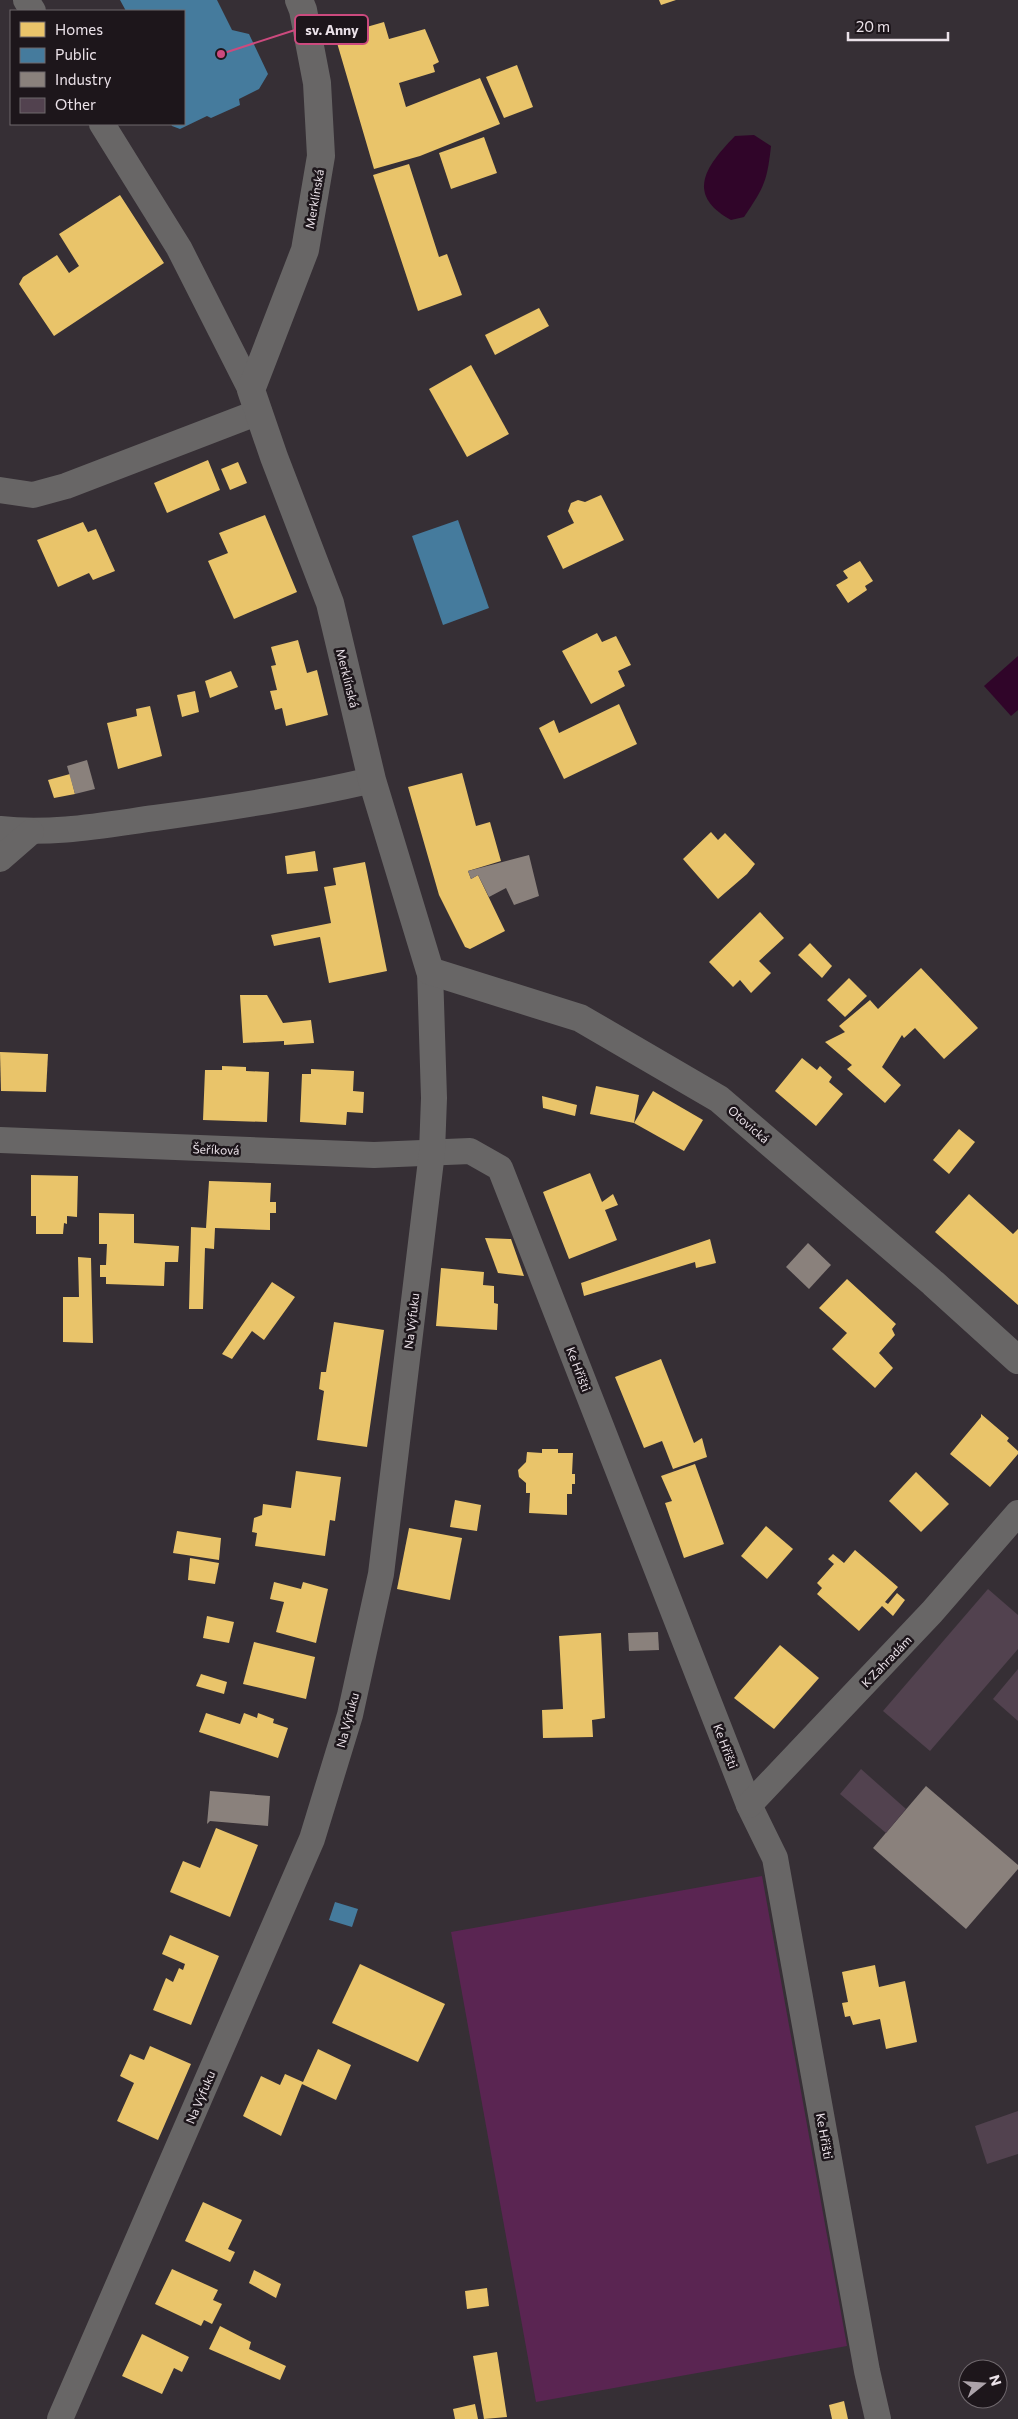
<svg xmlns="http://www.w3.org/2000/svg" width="1018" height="2419" font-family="Commissioner,sans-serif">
<rect width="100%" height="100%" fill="#362f35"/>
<path fill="#5a2552" d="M 762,1876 L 847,2346 L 536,2402 L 451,1932 Z"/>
<g fill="#300529">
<path d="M 754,135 L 771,146 C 767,182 764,187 744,217 L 731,220 C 684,194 707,165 735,136 Z"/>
<path d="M 1018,656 L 1018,710 L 1011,716 L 984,686 Z"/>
</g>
<g fill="#e9c46a">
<path d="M 659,0 L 676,0 L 661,5 Z"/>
<path d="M 384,22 L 389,39 L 425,29 L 439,62 L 433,65 L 435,72 L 399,83 L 406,107 L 480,78 L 500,124 L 420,156 L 374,169 L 335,36 Z"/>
<path d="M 517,65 L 533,107 L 504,118 L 486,77 Z"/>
<path d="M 484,137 L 497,173 L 451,189 L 439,153 Z"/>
<path d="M 409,164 L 439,257 L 447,254 L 462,295 L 418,311 L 373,175 Z"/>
<path d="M 120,195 L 164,263 L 54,336 L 19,284 L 23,277 L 57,255 L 69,273 L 79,266 L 59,234 Z"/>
<path d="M 539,308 L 549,326 L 495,355 L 485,335 Z"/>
<path d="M 471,365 L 509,434 L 467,457 L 429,389 Z"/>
<path d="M 208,460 L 220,490 L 167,513 L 154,483 Z"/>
<path d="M 238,462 L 247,483 L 230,490 L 221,469 Z"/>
<path d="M 601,495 L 624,540 L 563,569 L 547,536 L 574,523 L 568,511 L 571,503 L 578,500 L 585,502 Z"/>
<path d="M 265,515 L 297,592 L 234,619 L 208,561 L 228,553 L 219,533 Z"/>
<path d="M 83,522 L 88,532 L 96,529 L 115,571 L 93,580 L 89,573 L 58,587 L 37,540 Z"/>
<path d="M 860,561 L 873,581 L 865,586 L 867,590 L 848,603 L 836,585 L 848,578 L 843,571 Z"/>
<path d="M 597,633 L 602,642 L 616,636 L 631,665 L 618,671 L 625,686 L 591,704 L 562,651 Z"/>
<path d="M 298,640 L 307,673 L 317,670 L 328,715 L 286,726 L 282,708 L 275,710 L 270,691 L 277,690 L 271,666 L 276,665 L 271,647 Z"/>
<path d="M 231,671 L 238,687 L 210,698 L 205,681 Z"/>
<path d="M 195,691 L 199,712 L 182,717 L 177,695 Z"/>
<path d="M 619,704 L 637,744 L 564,779 L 539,728 L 554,720 L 559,733 Z"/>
<path d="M 150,706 L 162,756 L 118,769 L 107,723 L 137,716 L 136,709 Z"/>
<path d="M 462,773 L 476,826 L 490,822 L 501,861 L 468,871 L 471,879 L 478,875 L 505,931 L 470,949 L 465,947 L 439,895 L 408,787 Z"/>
<path d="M 70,774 L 75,794 L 54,798 L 48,780 Z"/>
<path d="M 711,832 L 718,840 L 725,833 L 755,864 L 747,874 L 718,899 L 683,859 Z"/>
<path d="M 315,851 L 318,871 L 287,874 L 285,856 Z"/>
<path d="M 365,862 L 387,971 L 329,983 L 320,937 L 274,946 L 271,935 L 331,923 L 324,887 L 336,885 L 333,868 Z"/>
<path d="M 760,912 L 784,938 L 759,961 L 771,973 L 751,993 L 740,980 L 733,987 L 709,962 Z"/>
<path d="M 810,943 L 832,966 L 822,978 L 798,955 Z"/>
<path d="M 921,968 L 978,1028 L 944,1059 L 915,1028 L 904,1038 L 902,1035 L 882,1067 L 901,1085 L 885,1103 L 847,1069 L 852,1065 L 825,1042 L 845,1032 L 839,1026 L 870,1000 L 878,1009 Z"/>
<path d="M 849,978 L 867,996 L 845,1017 L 827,1000 Z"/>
<path d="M 240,995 L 267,995 L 283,1023 L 311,1020 L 314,1043 L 284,1045 L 284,1041 L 243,1043 Z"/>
<path d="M 0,1052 L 48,1054 L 46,1092 L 1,1091 Z"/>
<path d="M 802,1058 L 817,1070 L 820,1066 L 832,1077 L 829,1082 L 843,1094 L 816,1126 L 775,1091 Z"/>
<path d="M 222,1066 L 246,1067 L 246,1071 L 269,1072 L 267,1122 L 203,1120 L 205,1070 L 222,1070 Z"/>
<path d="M 311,1069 L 354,1071 L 353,1091 L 364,1092 L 363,1113 L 347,1112 L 346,1125 L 300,1122 L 302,1074 L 311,1074 Z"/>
<path d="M 596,1086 L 639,1095 L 634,1123 L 590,1114 Z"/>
<path d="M 653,1091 L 703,1120 L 684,1151 L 634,1123 Z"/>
<path d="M 542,1096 L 577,1105 L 575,1116 L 543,1108 Z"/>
<path d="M 959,1129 L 975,1142 L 949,1174 L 933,1160 Z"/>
<path d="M 590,1173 L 602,1202 L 613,1194 L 618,1205 L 605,1210 L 617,1240 L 569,1259 L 543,1192 Z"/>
<path d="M 31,1175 L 78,1176 L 77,1217 L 67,1216 L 67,1224 L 64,1223 L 63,1234 L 36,1234 L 36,1216 L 31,1216 Z"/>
<path d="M 209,1181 L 271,1183 L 270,1202 L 276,1202 L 276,1213 L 270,1213 L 270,1230 L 215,1228 L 214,1249 L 205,1248 L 203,1309 L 189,1309 L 191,1227 L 206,1228 Z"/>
<path d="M 969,1194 L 1013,1234 L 1018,1229 L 1018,1305 L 935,1232 Z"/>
<path d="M 99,1213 L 134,1214 L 134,1243 L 179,1246 L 178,1262 L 165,1262 L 164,1286 L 106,1284 L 106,1277 L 100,1277 L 100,1265 L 106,1265 L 107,1244 L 99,1244 Z"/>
<path d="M 485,1238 L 511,1239 L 524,1276 L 498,1273 Z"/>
<path d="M 710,1239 L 716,1263 L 696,1268 L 695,1262 L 584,1296 L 581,1283 Z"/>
<path d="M 78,1257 L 91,1258 L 93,1343 L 63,1342 L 63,1297 L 79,1297 Z"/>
<path d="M 441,1268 L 484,1272 L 483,1285 L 494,1286 L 494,1303 L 498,1304 L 497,1330 L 436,1326 Z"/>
<path d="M 847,1279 L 896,1324 L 892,1329 L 895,1335 L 879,1353 L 893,1368 L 875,1388 L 832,1349 L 847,1333 L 819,1308 Z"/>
<path d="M 272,1282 L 295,1297 L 264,1340 L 252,1331 L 232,1359 L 222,1354 Z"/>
<path d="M 334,1322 L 384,1330 L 367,1447 L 317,1440 L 324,1391 L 319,1389 L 321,1372 L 326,1372 Z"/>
<path d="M 661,1359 L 694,1443 L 702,1438 L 707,1457 L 673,1469 L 662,1441 L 644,1448 L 615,1377 Z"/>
<path d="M 981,1414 L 1009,1438 L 1007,1441 L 1018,1451 L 1018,1454 L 990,1487 L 950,1454 L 981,1417 Z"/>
<path d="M 542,1449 L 558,1449 L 558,1453 L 573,1453 L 572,1474 L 575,1474 L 575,1484 L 572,1484 L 572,1494 L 567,1494 L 567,1515 L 529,1513 L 530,1493 L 526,1493 L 526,1483 L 519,1477 L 518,1470 L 526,1462 L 527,1452 L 542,1453 Z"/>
<path d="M 695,1464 L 724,1544 L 684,1558 L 665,1503 L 672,1501 L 661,1476 Z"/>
<path d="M 296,1471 L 341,1477 L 335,1521 L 330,1520 L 325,1556 L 255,1546 L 257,1533 L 252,1532 L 254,1518 L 262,1515 L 263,1504 L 291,1508 Z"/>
<path d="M 916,1472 L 949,1504 L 921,1532 L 889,1501 Z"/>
<path d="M 455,1500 L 481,1505 L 477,1531 L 450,1527 Z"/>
<path d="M 766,1526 L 793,1549 L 767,1579 L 741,1556 Z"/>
<path d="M 409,1528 L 462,1538 L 450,1600 L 397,1589 Z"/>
<path d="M 177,1531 L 221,1538 L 219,1560 L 173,1553 Z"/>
<path d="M 855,1550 L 898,1587 L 885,1602 L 888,1604 L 897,1593 L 905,1600 L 893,1616 L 882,1606 L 859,1631 L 817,1594 L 822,1588 L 817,1583 L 834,1564 L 828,1559 L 833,1554 L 844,1563 Z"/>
<path d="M 190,1558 L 219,1563 L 215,1584 L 188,1580 Z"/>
<path d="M 274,1582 L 301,1589 L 303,1582 L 328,1589 L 316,1643 L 276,1632 L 284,1602 L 270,1599 Z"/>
<path d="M 207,1616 L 234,1622 L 229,1643 L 203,1638 Z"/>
<path d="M 601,1633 L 605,1718 L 592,1720 L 593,1737 L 543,1738 L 542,1710 L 563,1709 L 559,1636 Z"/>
<path d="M 254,1642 L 315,1657 L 306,1699 L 243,1684 Z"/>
<path d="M 780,1645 L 819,1678 L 774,1729 L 734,1698 Z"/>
<path d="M 201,1674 L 227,1682 L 224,1694 L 196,1686 Z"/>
<path d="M 206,1713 L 240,1724 L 244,1713 L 257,1718 L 258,1713 L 274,1719 L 273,1723 L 288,1728 L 278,1758 L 199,1732 Z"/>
<path d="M 216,1828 L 258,1845 L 230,1917 L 170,1892 L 183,1861 L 200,1868 Z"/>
<path d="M 170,1935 L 219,1956 L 191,2025 L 153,2010 L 166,1978 L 173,1982 L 179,1968 L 183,1970 L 185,1964 L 162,1954 Z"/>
<path d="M 360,1964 L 445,2004 L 418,2062 L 332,2023 Z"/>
<path d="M 875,1965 L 879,1987 L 905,1981 L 917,2042 L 886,2049 L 880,2019 L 853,2025 L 850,2016 L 845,2017 L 842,2003 L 848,2002 L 842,1972 Z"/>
<path d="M 150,2046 L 191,2064 L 158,2140 L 117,2121 L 134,2083 L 120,2076 L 130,2054 L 144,2060 Z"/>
<path d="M 318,2049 L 351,2065 L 336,2100 L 302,2084 L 281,2136 L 243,2116 L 261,2076 L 280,2085 L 285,2074 L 303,2082 Z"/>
<path d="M 203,2202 L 242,2220 L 228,2249 L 235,2252 L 230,2262 L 185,2241 Z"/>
<path d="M 172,2269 L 218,2290 L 213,2300 L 222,2304 L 212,2324 L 204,2320 L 201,2326 L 155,2304 Z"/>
<path d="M 254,2270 L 281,2284 L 276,2298 L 249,2283 Z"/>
<path d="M 487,2288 L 489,2306 L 467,2309 L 465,2291 Z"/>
<path d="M 220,2326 L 251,2342 L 249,2349 L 286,2366 L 280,2380 L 209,2349 Z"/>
<path d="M 142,2334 L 189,2357 L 182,2372 L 174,2368 L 162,2394 L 122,2376 Z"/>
<path d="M 497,2352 L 507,2417 L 484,2419 L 473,2356 Z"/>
<path d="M 844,2401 L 848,2419 L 832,2419 L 829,2405 Z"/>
<path d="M 475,2404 L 478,2419 L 455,2419 L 453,2409 Z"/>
</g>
<g fill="#457b9d">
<path d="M 120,0 L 217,0 L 232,30 L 249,34 L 268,74 L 259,89 L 239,99 L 240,105 L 211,118 L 207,116 L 180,129 L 172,126 L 171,124 L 184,124 L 184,11 L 126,11 Z"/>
<path d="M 458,520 L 489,608 L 443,625 L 412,536 Z"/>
<path d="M 335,1902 L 358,1909 L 352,1927 L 329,1920 Z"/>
</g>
<g fill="#8a817c">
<path d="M 87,760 L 95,789 L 75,794 L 67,766 Z"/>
<path d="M 529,855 L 539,896 L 514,905 L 506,888 L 489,897 L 478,875 L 471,879 L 468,871 Z"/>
<path d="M 808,1243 L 831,1265 L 809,1289 L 786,1267 Z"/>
<path d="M 658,1632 L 659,1650 L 629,1651 L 628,1633 Z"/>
<path d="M 926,1786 L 1018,1865 L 1018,1869 L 966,1929 L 873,1848 Z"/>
<path d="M 210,1791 L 270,1796 L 268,1826 L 210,1821 L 207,1824 Z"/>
</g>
<g fill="#52424f">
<path d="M 988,1589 L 1018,1615 L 1018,1649 L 930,1751 L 883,1711 Z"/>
<path d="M 1018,1669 L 1018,1721 L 993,1699 Z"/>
<path d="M 861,1769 L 906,1809 L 886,1833 L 840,1794 Z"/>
<path d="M 1018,2111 L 1018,2154 L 987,2164 L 975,2126 Z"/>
</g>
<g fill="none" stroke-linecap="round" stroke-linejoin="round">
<g stroke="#686666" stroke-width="26">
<path d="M 26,0 L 33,11"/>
<path d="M 102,124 L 179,248 L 251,390"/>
<path d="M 0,490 L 33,495 L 66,486 L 259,412"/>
<path d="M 0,829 C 52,835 104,825 155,818 C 228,808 301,797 372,780"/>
<path d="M 0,859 L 31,832"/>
<path d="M 0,1140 L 374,1155 L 470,1151 L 500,1168 L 749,1805 L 775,1858 L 867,2371 L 878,2419"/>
<path d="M 749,1805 L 932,1612 L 1018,1513"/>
<path d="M 60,2419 L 312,1839 L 350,1715 L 381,1574 L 432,1152 L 434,1098 L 430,971"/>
</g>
<path stroke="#686666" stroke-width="28" d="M 299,0 L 303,10 L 317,83 L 321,156 L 305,250 L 251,390 L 274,457 L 330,603 L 372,780 L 430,971 L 580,1018 L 719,1099 L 933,1283 L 1018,1360"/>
</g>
<g text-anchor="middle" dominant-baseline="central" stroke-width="5" stroke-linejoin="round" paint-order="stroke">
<g font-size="12" fill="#ebe2e9" stroke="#1d161b">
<text transform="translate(314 199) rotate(-80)">Merklínská</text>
<text transform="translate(348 678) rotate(76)">Merklínská</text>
<text transform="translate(749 1124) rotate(41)">Otovická</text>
<text transform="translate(216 1149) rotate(2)">Šeříková</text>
<text transform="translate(411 1321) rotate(-83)">Na Výfuku</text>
<text transform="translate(579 1369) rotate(69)">Ke Hřišti</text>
<text transform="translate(886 1661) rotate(-46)">K Zahradám</text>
<text transform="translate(347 1720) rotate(-75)">Na Výfuku</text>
<text transform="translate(726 1746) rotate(69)">Ke Hřišti</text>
<text transform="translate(200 2097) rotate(-67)">Na Výfuku</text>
<text transform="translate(825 2136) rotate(80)">Ke Hřišti</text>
</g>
</g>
<path fill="none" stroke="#cc4a7e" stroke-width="2" d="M221 54L295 30"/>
<circle fill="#cc4a7e" stroke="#1d161b" stroke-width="2" cx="221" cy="54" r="5"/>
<rect fill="#1d161b" stroke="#cc4a7e" stroke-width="2" x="295" y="15" width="73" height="29" rx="5"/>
<g font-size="14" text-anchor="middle" font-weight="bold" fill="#ebe2e9">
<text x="332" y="35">sv. Anny</text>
</g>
<rect x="10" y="10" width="175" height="115" fill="#1d161b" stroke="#6f686d"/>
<rect x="20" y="22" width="25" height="15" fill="#e9c46a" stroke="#6f686d"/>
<text x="55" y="35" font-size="15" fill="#ebe2e9">Homes</text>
<rect x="20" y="48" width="25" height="15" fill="#457b9d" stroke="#6f686d"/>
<text x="55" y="60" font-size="15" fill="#ebe2e9">Public</text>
<rect x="20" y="72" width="25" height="15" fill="#8a817c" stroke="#6f686d"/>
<text x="55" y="85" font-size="15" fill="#ebe2e9">Industry</text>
<rect x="20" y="98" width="25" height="15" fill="#52424f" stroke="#6f686d"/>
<text x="55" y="110" font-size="15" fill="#ebe2e9">Other</text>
<g transform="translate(983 2384) rotate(73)"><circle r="24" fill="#1d161b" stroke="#6f686d"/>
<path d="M0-4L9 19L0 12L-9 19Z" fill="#aca3aa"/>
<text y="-8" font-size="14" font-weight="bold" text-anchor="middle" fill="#ebe2e9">N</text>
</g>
<path d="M848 32v8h100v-8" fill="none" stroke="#ebe2e9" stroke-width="2.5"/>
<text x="856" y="32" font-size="15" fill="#ebe2e9" stroke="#1d161b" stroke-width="4" paint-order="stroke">20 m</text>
</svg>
